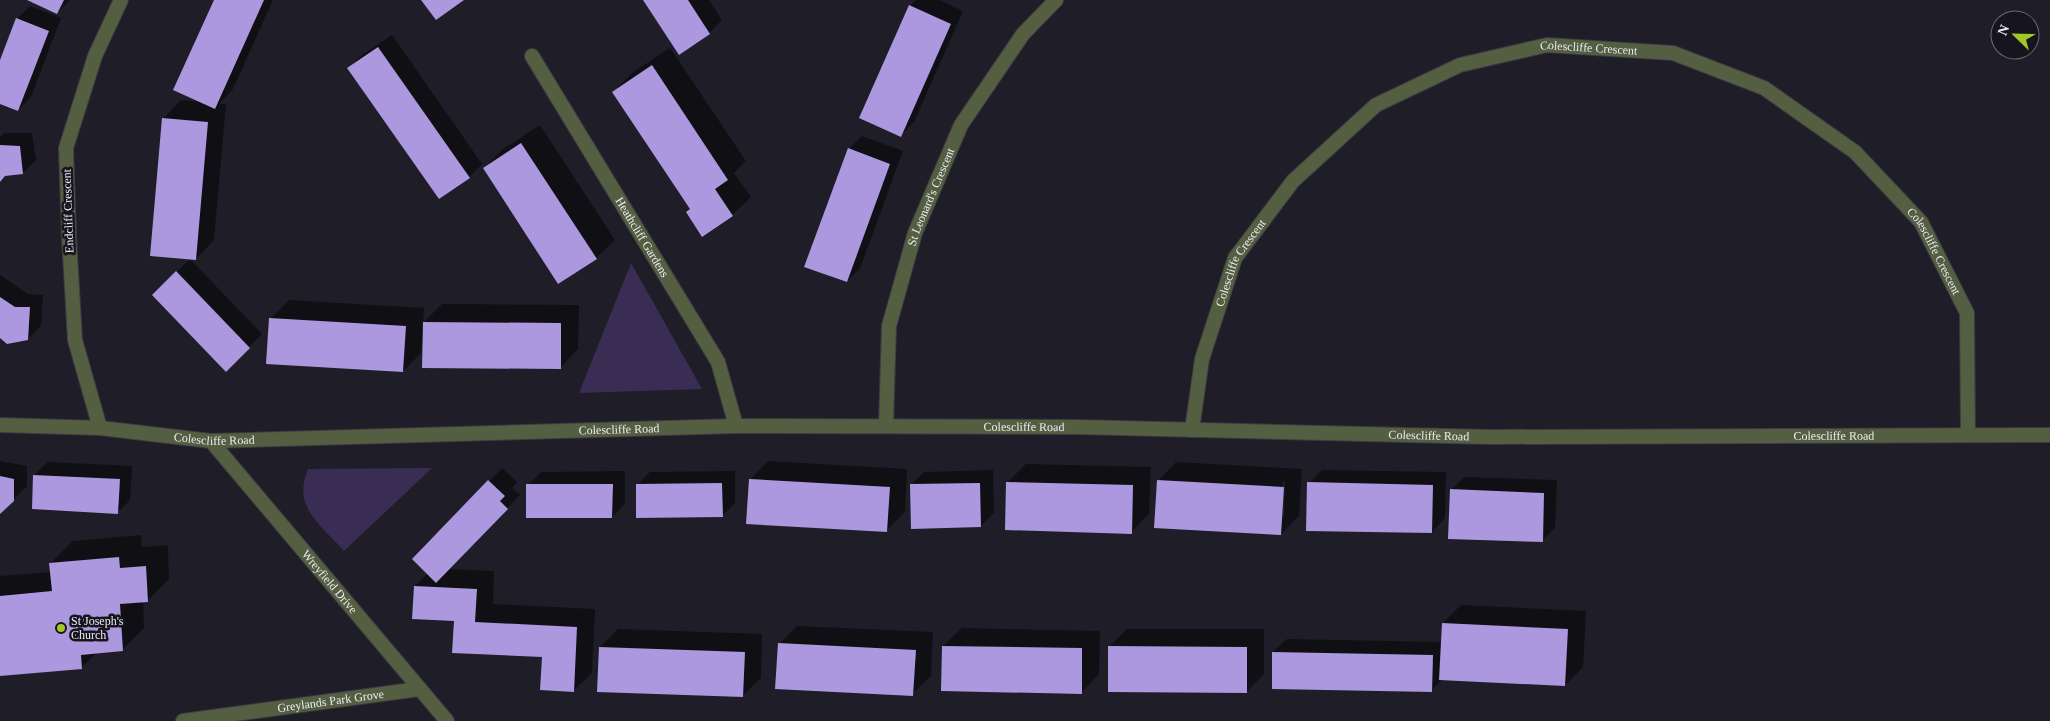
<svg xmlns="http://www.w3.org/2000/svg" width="2050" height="721" font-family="Georgia,serif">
<rect width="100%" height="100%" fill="#1f1d27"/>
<g fill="#392d54">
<path d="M 631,263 L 702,389 L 579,393 Z"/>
<path d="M 432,468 L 344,551 C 320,524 292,507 308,469 Z"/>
</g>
<g fill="#0007" fill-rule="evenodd">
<path d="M 30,0 L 70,0 L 57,13 Z"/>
<path d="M 215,0 L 273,0 L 233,89 L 219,104 L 226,104 L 214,240 L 196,259 L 163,119 L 181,100 L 202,102 Z"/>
<path d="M 645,0 L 709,0 L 722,20 L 709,33 Z"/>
<path d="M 916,0 L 940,0 L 963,11 L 914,122 L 901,135 L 910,6 Z"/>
<path d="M 30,6 L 61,18 L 31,97 L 18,110 L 0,103 L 0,63 L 17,19 Z"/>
<path d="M 392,35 L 482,164 L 469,177 L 439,197 L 349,68 L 362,55 Z"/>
<path d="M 670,48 L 746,161 L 734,173 L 751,197 L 732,215 L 687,212 L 691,208 L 614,92 L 632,73 Z"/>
<path d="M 540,125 L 615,240 L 596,258 L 559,283 L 484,168 L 502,150 Z"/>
<path d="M 5,133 L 32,133 L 36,160 L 23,173 L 7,174 L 0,182 L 0,137 Z"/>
<path d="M 862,136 L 903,151 L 860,268 L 847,281 L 849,149 Z"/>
<path d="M 190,259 L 262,334 L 226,370 L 153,295 Z"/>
<path d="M 0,275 L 28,294 L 43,295 L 41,326 L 28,339 L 0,336 Z"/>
<path d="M 289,300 L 424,308 L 423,323 L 442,304 L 579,305 L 578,349 L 560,368 L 422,342 L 421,353 L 403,371 L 270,319 Z"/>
<path d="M 0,461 L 27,466 L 27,486 L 0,513 Z"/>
<path d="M 768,461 L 907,469 L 905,512 L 886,531 L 750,480 Z"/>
<path d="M 48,462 L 132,466 L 130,500 L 117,513 L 34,475 Z"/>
<path d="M 1176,462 L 1302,469 L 1299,516 L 1281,534 L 1158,481 ZM 1283,481 L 1285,481 L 1284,517 L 1281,517 Z"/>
<path d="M 1026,464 L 1151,467 L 1149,514 L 1131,532 L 1008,482 Z"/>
<path d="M 502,468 L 517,482 L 512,488 L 520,495 L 449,569 L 494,571 L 493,604 L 595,609 L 592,673 L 573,691 L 543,656 L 455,620 L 415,586 L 428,573 L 414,559 Z"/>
<path d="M 993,470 L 994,513 L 981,526 L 911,485 L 924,472 Z"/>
<path d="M 1322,470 L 1446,472 L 1445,518 L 1432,532 L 1309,483 Z"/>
<path d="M 625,471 L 625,504 L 612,517 L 528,485 L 541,472 Z"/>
<path d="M 735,471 L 735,503 L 722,516 L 637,485 L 650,472 Z"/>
<path d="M 1464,477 L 1557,480 L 1555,528 L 1542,541 L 1451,490 Z"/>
<path d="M 141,535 L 142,547 L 168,545 L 169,579 L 147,601 L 143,601 L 144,628 L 122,650 L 97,652 L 81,668 L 0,674 L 0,576 L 52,572 L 51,563 L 73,541 Z"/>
<path d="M 1461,605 L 1586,611 L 1583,667 L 1565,685 L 1443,679 L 1431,691 L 1273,652 L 1287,639 L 1442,642 L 1443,623 Z"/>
<path d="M 797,626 L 933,632 L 931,676 L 912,694 L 779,644 Z"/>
<path d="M 962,628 L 1100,631 L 1099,674 L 1081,693 L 943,646 Z"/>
<path d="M 618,629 L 762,634 L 761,678 L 742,696 L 600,647 Z"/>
<path d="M 1127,629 L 1264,629 L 1264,674 L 1246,692 L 1109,647 Z"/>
</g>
<g fill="#ab98df">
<path d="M 27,0 L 64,0 L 57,14 Z"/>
<path d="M 214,0 L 264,0 L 215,109 L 173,90 Z"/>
<path d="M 421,0 L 464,0 L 436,20 Z"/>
<path d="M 643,0 L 688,0 L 710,34 L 679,55 Z"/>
<path d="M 909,5 L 951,24 L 901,137 L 859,118 Z"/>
<path d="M 16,18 L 49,31 L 18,111 L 0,104 L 0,60 Z"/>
<path d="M 378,47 L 470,178 L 439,199 L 347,68 Z"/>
<path d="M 652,65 L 728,180 L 715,189 L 733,216 L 702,237 L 686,212 L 690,209 L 612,92 Z"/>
<path d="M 162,118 L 208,122 L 196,260 L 150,256 Z"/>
<path d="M 521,143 L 597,259 L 558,284 L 483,168 Z"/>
<path d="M 0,145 L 20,146 L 23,174 L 5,176 L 0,182 Z"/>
<path d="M 848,148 L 890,164 L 847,282 L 804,267 Z"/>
<path d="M 176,271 L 250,348 L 226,372 L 152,295 Z"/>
<path d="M 0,297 L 15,307 L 30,307 L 28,340 L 7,344 L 0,338 Z"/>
<path d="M 269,318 L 406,326 L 403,372 L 266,364 Z"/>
<path d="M 423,322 L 561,323 L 561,369 L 422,368 Z"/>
<path d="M 33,475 L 120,479 L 118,514 L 32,509 Z"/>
<path d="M 0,476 L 14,479 L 14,501 L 0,514 Z"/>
<path d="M 749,479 L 890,487 L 887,532 L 746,524 Z"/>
<path d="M 488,480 L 505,496 L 500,501 L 508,509 L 436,583 L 412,559 Z"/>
<path d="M 1157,480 L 1284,487 L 1281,535 L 1154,528 Z"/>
<path d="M 1006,482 L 1133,485 L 1132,534 L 1005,530 Z"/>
<path d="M 1307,482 L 1433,485 L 1432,533 L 1306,531 Z"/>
<path d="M 722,483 L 723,517 L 636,518 L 636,484 Z"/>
<path d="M 980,483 L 981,527 L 911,529 L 910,484 Z"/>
<path d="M 526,484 L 613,484 L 612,518 L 526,518 Z"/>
<path d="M 1450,489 L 1544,493 L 1543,542 L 1448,539 Z"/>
<path d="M 119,557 L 120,568 L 146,566 L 148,602 L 120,604 L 123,651 L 81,655 L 82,669 L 0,676 L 0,596 L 52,591 L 49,563 Z"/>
<path d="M 414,586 L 477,589 L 475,622 L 577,627 L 574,692 L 540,690 L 542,657 L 452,653 L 454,621 L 412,619 Z"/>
<path d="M 1442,623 L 1568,629 L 1565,686 L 1439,680 Z"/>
<path d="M 778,643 L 916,650 L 913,696 L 775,689 Z"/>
<path d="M 942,646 L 1082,648 L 1082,694 L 941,691 Z"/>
<path d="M 1108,646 L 1247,647 L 1247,693 L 1108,692 Z"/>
<path d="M 599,647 L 745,652 L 743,697 L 597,692 Z"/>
<path d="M 1272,652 L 1433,655 L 1432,692 L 1272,689 Z"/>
</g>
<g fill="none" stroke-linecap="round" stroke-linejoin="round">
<g stroke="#3c3a43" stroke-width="16">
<g id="minor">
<path id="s1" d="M 532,56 L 718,362 L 736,426"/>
<path id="s2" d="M 0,425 L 100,428 L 211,441 L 736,426 L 1078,427 L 1490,437 L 2050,435"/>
<path id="s3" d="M 886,426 L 889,326 L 915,233 L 961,125 L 1023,34 L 1056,0"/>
<path d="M 100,428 L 75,340 L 69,237 L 66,148 L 95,56 L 121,0"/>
<path id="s4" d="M 1192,430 L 1202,359 L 1235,258 L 1293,181 L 1376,105 L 1460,65 L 1547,45 L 1673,53 L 1764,88 L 1855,152 L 1921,222 L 1967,313 L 1968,435"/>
<path id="s5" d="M 211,441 L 447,721"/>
<path id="s6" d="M 183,721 L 419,689"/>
</g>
</g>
<use href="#minor" stroke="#545e41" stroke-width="14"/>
</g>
<circle fill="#a3c926" stroke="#16141e" stroke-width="2" cx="61" cy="628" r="5"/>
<g text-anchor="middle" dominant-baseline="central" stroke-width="5" stroke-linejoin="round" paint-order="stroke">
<g font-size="12" fill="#ecebf2" stroke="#16141e">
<text stroke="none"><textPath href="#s4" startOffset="611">Colescliffe Crescent</textPath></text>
<text stroke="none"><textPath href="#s3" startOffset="236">St Leonard's Crescent</textPath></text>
<text transform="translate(68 211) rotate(-92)">Endcliff Crescent</text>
<text stroke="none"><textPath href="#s1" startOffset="212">Heathcliff Gardens</textPath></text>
<text stroke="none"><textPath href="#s4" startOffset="1032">Colescliffe Crescent</textPath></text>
<text stroke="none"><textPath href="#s4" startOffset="176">Colescliffe Crescent</textPath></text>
<text stroke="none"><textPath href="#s2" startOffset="1025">Colescliffe Road</textPath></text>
<text stroke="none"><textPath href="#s2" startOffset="620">Colescliffe Road</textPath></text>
<text stroke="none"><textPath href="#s2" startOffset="1430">Colescliffe Road</textPath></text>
<text stroke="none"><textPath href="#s2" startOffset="1835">Colescliffe Road</textPath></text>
<text stroke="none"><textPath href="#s2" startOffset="215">Colescliffe Road</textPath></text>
<text stroke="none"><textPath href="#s5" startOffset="184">Wreyfield Drive</textPath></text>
<text stroke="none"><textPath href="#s6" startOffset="149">Greylands Park Grove</textPath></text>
</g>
<g font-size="12" fill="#ecebf2" stroke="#16141e" text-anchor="start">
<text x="71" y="621">St Joseph's<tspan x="71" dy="14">Church</tspan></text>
</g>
</g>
<g transform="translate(2015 35) rotate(293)"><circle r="24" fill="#16141e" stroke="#6c6a73"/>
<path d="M0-4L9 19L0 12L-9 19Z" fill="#a3c926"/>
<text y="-8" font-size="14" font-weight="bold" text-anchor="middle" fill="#ecebf2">N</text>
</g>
</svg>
